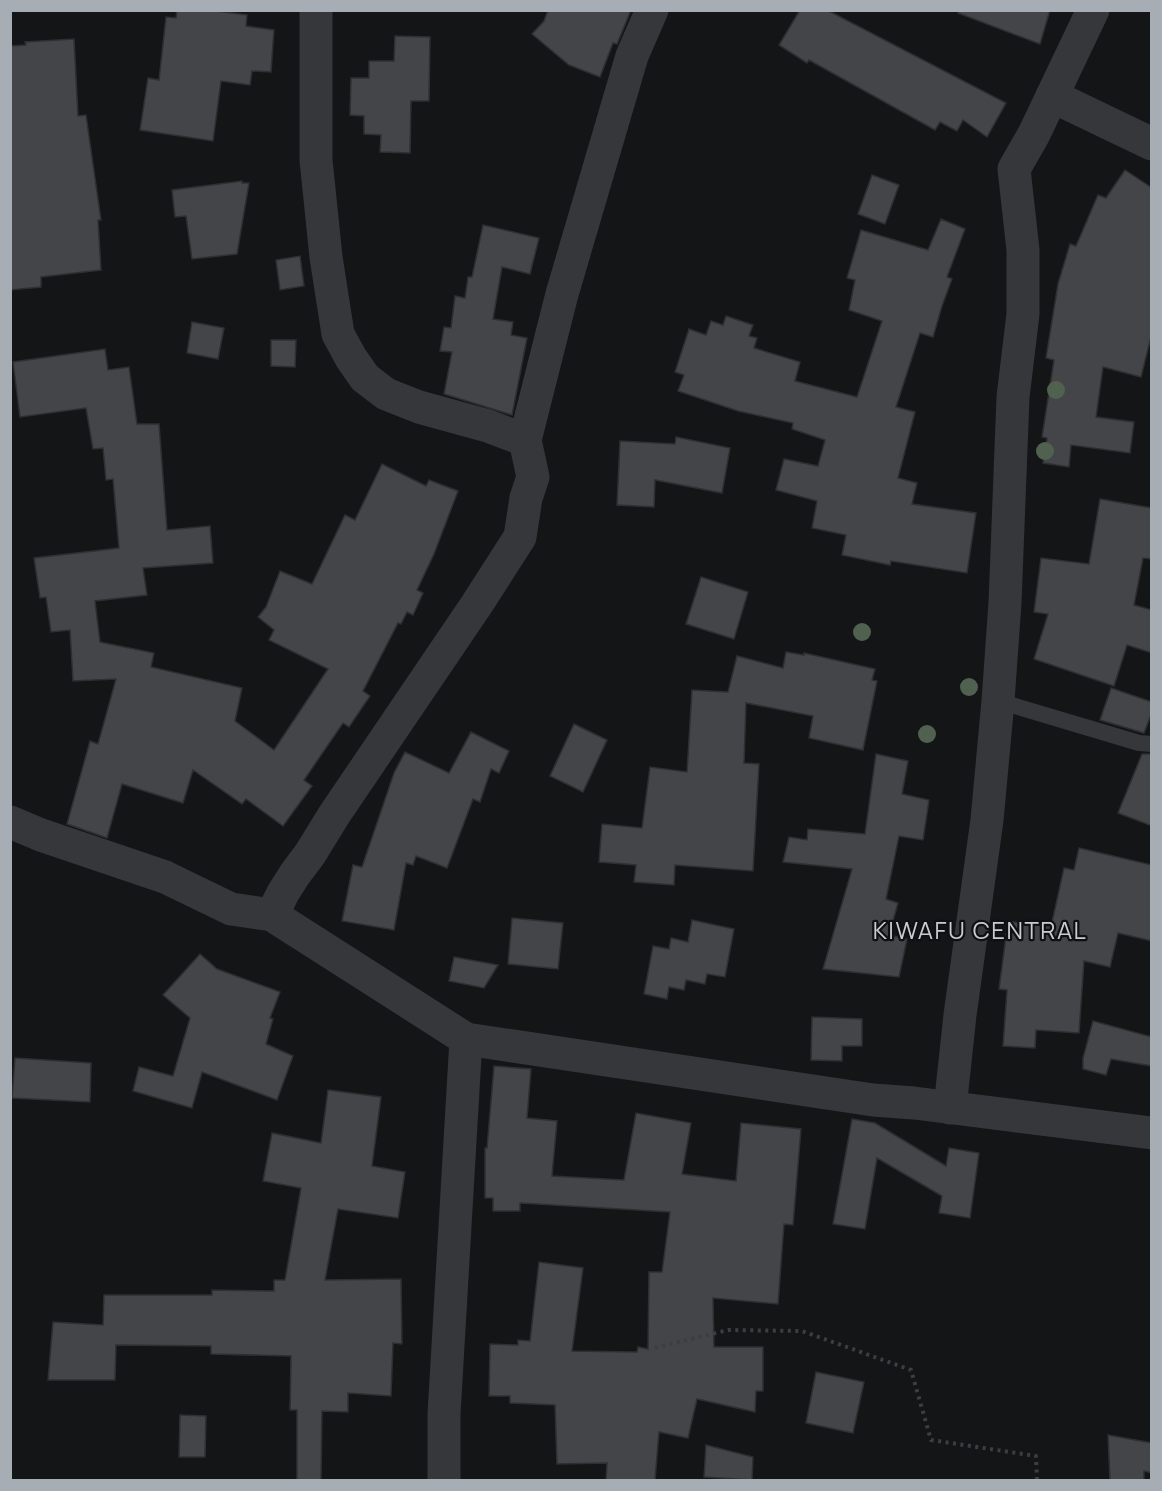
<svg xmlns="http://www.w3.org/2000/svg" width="1162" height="1491" font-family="Manrope,sans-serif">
<rect width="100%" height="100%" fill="#141516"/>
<g fill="#434549" stroke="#2f2f32" stroke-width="1.5">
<path d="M 177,10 L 209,10 L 247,15 L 246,26 L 274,30 L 271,72 L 252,71 L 250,85 L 221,81 L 213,141 L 140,130 L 148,78 L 159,80 L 166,17 L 176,18 Z"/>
<path d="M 548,10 L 631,10 L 617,44 L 613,43 L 600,77 L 569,65 L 532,34 L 544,21 Z"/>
<path d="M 800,10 L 827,10 L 1006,103 L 987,137 L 963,120 L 957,131 L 940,122 L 935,130 L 809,60 L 807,63 L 779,45 Z"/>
<path d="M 959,10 L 1050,10 L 1040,44 L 958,13 Z"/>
<path d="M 395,36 L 430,37 L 429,101 L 411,101 L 410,153 L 380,152 L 381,135 L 364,134 L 364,116 L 350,115 L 351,78 L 369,78 L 369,61 L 394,61 Z"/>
<path d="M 74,39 L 78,116 L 86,115 L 101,220 L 98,220 L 101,270 L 41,277 L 41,287 L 10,290 L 10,46 L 26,45 L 25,42 Z"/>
<path d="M 1125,170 L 1152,188 L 1152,333 L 1141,377 L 1103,367 L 1096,417 L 1134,422 L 1130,453 L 1071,445 L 1069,467 L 1043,463 L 1047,438 L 1042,437 L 1054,360 L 1046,358 L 1058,284 L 1070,244 L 1076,246 L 1098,195 L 1106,198 Z"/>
<path d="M 872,175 L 899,185 L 885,224 L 858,214 Z"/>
<path d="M 242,181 L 242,183 L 249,183 L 237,254 L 192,259 L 186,216 L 175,217 L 172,190 Z"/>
<path d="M 941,219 L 965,229 L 947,277 L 952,279 L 942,306 L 933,337 L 920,333 L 896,407 L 915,412 L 898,478 L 917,483 L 912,504 L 976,513 L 967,573 L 891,561 L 890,565 L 842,555 L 846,535 L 812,528 L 817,501 L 776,490 L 784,459 L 818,466 L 825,440 L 792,429 L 793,423 L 738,411 L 678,391 L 684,375 L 675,372 L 689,329 L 706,335 L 711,321 L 723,325 L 726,316 L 753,325 L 749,336 L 757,338 L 754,348 L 800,362 L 795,381 L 857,397 L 882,321 L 849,310 L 855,280 L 847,278 L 861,230 L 928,250 Z"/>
<path d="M 483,225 L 539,238 L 530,274 L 502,267 L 493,319 L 513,322 L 511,335 L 527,338 L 512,415 L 444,394 L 452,352 L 440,351 L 444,327 L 451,328 L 455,296 L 465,298 L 468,277 L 472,277 Z"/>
<path d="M 300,256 L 304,286 L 280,290 L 276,260 Z"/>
<path d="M 192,322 L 224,328 L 218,359 L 187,353 Z"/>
<path d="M 271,340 L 296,340 L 295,367 L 271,366 Z"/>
<path d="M 105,349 L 108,370 L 129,367 L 137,424 L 159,424 L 167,530 L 210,526 L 213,563 L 143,568 L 147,595 L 95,601 L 100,642 L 154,653 L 151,667 L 242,688 L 235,721 L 274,750 L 328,669 L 269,640 L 274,630 L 258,617 L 266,607 L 280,571 L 312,584 L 345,515 L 355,520 L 382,464 L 426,486 L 429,480 L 458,491 L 434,554 L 417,590 L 423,593 L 413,615 L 407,612 L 401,624 L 398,623 L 363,691 L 370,696 L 349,727 L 343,723 L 304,780 L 312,786 L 283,826 L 246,799 L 242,804 L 193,770 L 183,803 L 122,784 L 107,838 L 67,824 L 90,741 L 98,744 L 116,679 L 73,681 L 70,630 L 51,632 L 46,597 L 40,598 L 34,558 L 119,548 L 113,479 L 106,480 L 103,448 L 93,449 L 86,408 L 20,417 L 13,362 Z"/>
<path d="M 676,437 L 730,448 L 722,493 L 655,480 L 654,507 L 617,505 L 620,441 L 675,444 Z"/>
<path d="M 1100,499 L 1152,508 L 1152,559 L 1143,558 L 1134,605 L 1152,610 L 1152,653 L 1127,645 L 1114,686 L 1034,659 L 1048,614 L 1034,612 L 1041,558 L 1089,564 Z"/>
<path d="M 701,577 L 748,592 L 734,639 L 686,624 Z"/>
<path d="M 786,652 L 804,655 L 804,653 L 875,669 L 872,680 L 877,681 L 863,750 L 809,738 L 813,716 L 746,703 L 744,763 L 759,764 L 753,871 L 675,865 L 674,885 L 634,882 L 636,865 L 599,862 L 602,824 L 642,828 L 650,767 L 687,772 L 692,690 L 728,692 L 737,656 L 783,668 Z"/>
<path d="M 1111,688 L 1152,702 L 1152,712 L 1144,733 L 1100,720 Z"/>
<path d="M 574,724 L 607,740 L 583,792 L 550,776 Z"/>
<path d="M 471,732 L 509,751 L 499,773 L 491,769 L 480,802 L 473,799 L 447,868 L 416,856 L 413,865 L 406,863 L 394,930 L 342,921 L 353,865 L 362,867 L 394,773 L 405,752 L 449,773 Z"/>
<path d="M 876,754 L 908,761 L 902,794 L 929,800 L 923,840 L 899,836 L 886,899 L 898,903 L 889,935 L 907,939 L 899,977 L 823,969 L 852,869 L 783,862 L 789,837 L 807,840 L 808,829 L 865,834 Z"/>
<path d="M 1142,754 L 1152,754 L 1152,826 L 1118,813 Z"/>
<path d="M 1079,848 L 1152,865 L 1152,941 L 1118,933 L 1110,967 L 1084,961 L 1079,1033 L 1036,1030 L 1035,1048 L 1003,1046 L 1007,990 L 999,989 L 1008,921 L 1051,927 L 1064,868 L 1074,870 Z"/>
<path d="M 512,918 L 563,923 L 558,969 L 508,964 Z"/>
<path d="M 692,920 L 734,929 L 725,977 L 707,974 L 705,984 L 686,980 L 684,990 L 669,987 L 667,999 L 644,994 L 653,946 L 669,949 L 671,938 L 688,942 Z"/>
<path d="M 200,954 L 217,969 L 280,992 L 270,1018 L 273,1019 L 266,1044 L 293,1056 L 277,1100 L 202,1072 L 192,1108 L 133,1091 L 139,1067 L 173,1076 L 190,1018 L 163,995 Z"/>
<path d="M 454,957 L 498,965 L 484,988 L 449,981 Z"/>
<path d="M 812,1017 L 862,1019 L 862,1046 L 842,1046 L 842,1061 L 811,1060 Z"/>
<path d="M 1093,1021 L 1152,1037 L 1152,1066 L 1111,1059 L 1106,1075 L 1083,1069 L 1083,1058 Z"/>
<path d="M 15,1058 L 91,1063 L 90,1102 L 12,1098 Z"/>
<path d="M 494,1066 L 531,1069 L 527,1118 L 557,1121 L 552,1176 L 624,1180 L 636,1113 L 691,1123 L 682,1174 L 736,1181 L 741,1123 L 801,1129 L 793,1225 L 784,1224 L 778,1304 L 713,1298 L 714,1347 L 763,1347 L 763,1391 L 756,1391 L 755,1412 L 697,1399 L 688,1438 L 659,1432 L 655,1480 L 606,1480 L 607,1463 L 557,1464 L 555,1405 L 510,1403 L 510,1396 L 489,1396 L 490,1344 L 518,1345 L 518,1340 L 530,1341 L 539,1262 L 583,1268 L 572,1351 L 637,1352 L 638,1347 L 648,1349 L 649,1272 L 662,1272 L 670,1212 L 520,1203 L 520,1211 L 493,1211 L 493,1198 L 485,1198 L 485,1148 L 487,1148 Z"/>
<path d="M 328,1090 L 381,1097 L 372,1166 L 405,1172 L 398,1218 L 338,1209 L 325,1280 L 401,1279 L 402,1344 L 393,1343 L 391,1396 L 348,1393 L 348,1412 L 322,1411 L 321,1480 L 297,1480 L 297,1410 L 290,1410 L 291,1356 L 211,1354 L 211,1346 L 116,1345 L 115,1380 L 48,1380 L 53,1322 L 103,1325 L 104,1295 L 212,1295 L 212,1290 L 274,1291 L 274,1280 L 285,1280 L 301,1188 L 263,1181 L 272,1133 L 321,1143 Z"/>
<path d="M 852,1119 L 875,1123 L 946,1166 L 949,1148 L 979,1153 L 970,1218 L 939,1213 L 942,1196 L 877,1158 L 865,1229 L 833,1224 Z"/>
<path d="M 816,1372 L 864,1382 L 853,1433 L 806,1423 Z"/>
<path d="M 180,1415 L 206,1416 L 205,1457 L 179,1457 Z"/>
<path d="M 1108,1435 L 1152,1443 L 1152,1473 L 1144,1471 L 1144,1480 L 1110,1480 Z"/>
<path d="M 706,1445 L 753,1457 L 752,1480 L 704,1477 Z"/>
</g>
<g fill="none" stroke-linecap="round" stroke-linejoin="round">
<path stroke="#3c3e42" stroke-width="4" stroke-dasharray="3 4.5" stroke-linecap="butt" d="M 655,1348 L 728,1330 L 802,1331 L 911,1370 L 931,1440 L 1036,1456 L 1037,1480"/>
<path stroke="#36373b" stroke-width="16" d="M 998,701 L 1139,743 L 1152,744"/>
<g stroke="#36373b" stroke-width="33">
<path d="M 316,10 L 316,160 L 326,257 L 338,334 L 351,358 L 365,378 L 386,394 L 419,407 L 488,426 L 525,440"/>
<path d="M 1052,96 L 1152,144"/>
<path d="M 10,822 L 41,835 L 165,877 L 231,909 L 272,915 L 466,1039 L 873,1100 L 914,1103 L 1152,1133"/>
<path d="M 272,915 L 283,893 L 295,874 L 310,854 L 334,815 L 477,604 L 520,537 L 526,498 L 533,477 L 525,440 L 562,294 L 632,56 L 652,10"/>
<path d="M 950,1108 L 960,1015 L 987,820 L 998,701 L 1005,603 L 1013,397 L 1023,314 L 1023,250 L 1014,169 L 1034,134 L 1093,10"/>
<path d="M 444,1480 L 444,1414 L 466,1039"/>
</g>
</g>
<g fill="#506150">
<circle cx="1056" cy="390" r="9"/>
<circle cx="1045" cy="451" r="9"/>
<circle cx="862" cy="632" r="9"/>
<circle cx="969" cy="687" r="9"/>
<circle cx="927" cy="734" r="9"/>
</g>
<g text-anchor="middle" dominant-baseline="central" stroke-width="4.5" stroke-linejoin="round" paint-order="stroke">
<g font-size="24" letter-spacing="1.5" fill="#c8ccd2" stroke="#0f1011">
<text x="980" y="929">KIWAFU CENTRAL</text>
</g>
</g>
<rect width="1162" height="1491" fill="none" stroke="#a7adb5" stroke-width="24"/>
</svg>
